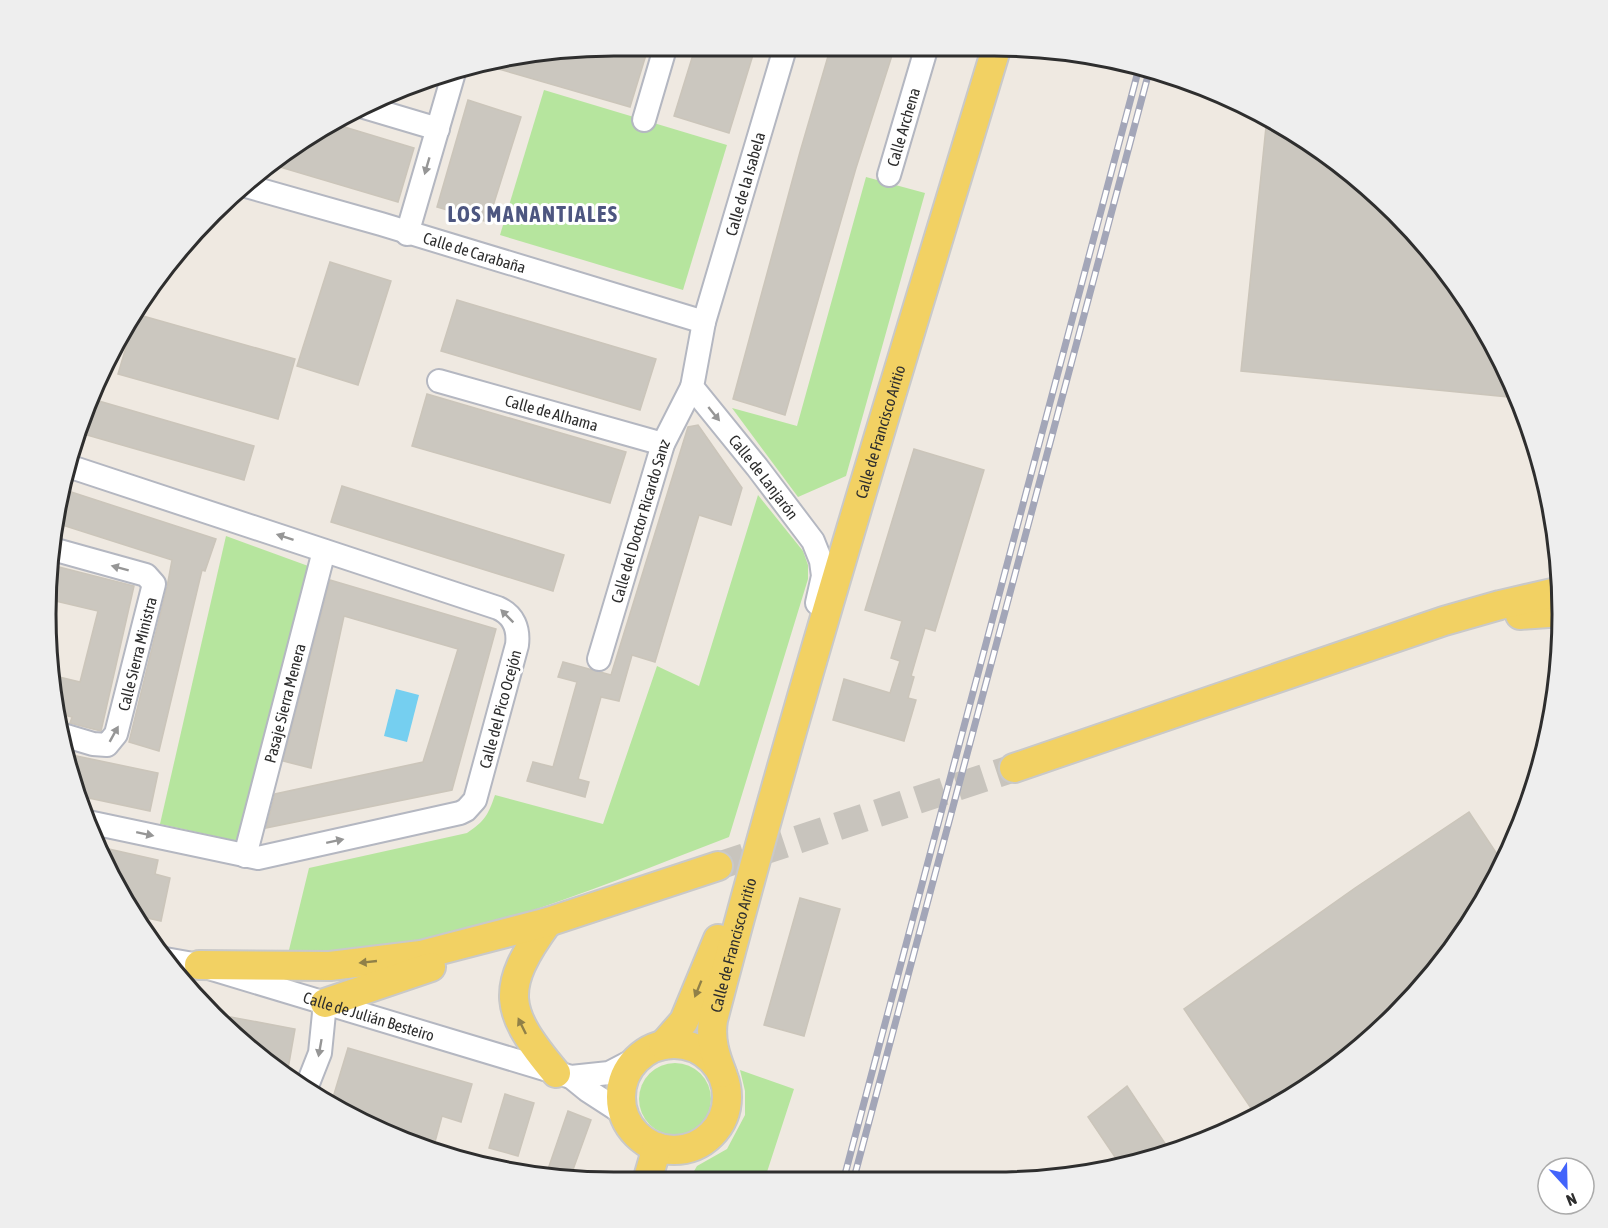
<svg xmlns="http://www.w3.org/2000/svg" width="1608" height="1228" font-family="'Asap Condensed',sans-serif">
<rect width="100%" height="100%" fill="#efe9e1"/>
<g fill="#b6e59e">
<path d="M 544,90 L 727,145 L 683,290 L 500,235 Z"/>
<path d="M 866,177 L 925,193 L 846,476 L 798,497 L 732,408 L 797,426 Z"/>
<path d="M 758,495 L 803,551 L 808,565 L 808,579 L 729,837 C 613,881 494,933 370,950 C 343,954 315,953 288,954 L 309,868 L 467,833 C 485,821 488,815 495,795 L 603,824 L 657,666 L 699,686 Z"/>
<path d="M 226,536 L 311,567 L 242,842 L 160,824 Z"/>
<circle cx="675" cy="1099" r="36"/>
<path d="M 740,1070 L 794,1089 L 767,1172 L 757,1178 L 690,1178 L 697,1166 L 727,1149 L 745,1115 L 745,1091 Z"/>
</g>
<path fill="#75cff0" d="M 396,689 L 419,695 L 407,742 L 384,736 Z"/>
<g fill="#cbc7bf" stroke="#cbc5ba" stroke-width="1.5">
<path d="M 614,45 L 649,45 L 630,107 L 478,63 Z"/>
<path d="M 696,45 L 756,45 L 729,133 L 674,116 Z"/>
<path d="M 831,46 L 895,46 L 856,168 L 785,415 L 733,399 L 800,152 Z"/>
<path d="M 468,100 L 521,117 L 488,222 L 437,207 Z"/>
<path d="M 1267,117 L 1340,162 L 1467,298 L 1520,398 L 1241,371 Z"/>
<path d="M 328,122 L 414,148 L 398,202 L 273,165 Z"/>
<path d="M 330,262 L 391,281 L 358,385 L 297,366 Z"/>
<path d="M 457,300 L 656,359 L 640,410 L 441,351 Z"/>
<path d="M 136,314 L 295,359 L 278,419 L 118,374 Z"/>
<path d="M 427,394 L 626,452 L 610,503 L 412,446 Z"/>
<path d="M 92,399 L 254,446 L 244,480 L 80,433 Z"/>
<path d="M 698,425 L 742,488 L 731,525 L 699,515 L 655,662 L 632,655 L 619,701 L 601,697 L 578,779 L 589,782 L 585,797 L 527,781 L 533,762 L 553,767 L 577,682 L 558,677 L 563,662 L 611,675 L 688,427 Z"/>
<path d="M 914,449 L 984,470 L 935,631 L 925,628 L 911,676 L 914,677 L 908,698 L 916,700 L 904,741 L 833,720 L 844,679 L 890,693 L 900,661 L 891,658 L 902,621 L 865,610 Z"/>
<path d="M 342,486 L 564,555 L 553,591 L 331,522 Z"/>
<path d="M 62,489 L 216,539 L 205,571 L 202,570 L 159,751 L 129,742 L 167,587 L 172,560 L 59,524 Z"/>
<path d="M 55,566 L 134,586 L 101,731 L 70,723 L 72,717 L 59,714 L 51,675 L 80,682 L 98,611 L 51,600 Z"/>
<path d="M 330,580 L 496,629 L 452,790 L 266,828 L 275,794 L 423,762 L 458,649 L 344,616 L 311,768 L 283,761 Z"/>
<path d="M 67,754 L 158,773 L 150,811 L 75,795 Z"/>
<path d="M 1469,812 L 1503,863 L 1467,930 L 1396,1017 L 1310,1087 L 1255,1114 L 1184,1009 L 1355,888 Z"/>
<path d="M 100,847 L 158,860 L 155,874 L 170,878 L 161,921 L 134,915 Z"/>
<path d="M 800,898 L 840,909 L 804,1036 L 764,1025 Z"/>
<path d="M 209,1013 L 295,1029 L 288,1069 L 273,1066 Z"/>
<path d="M 348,1048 L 472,1084 L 461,1122 L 442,1116 L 432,1153 L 331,1104 Z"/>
<path d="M 1127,1086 L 1172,1154 L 1121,1166 L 1088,1117 Z"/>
<path d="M 505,1094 L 534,1103 L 518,1156 L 489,1148 Z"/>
<path d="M 568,1111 L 591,1120 L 570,1178 L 545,1178 Z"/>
</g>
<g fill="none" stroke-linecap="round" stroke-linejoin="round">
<path stroke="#c8c4bd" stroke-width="28" stroke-dasharray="28 14" stroke-linecap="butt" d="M 718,866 L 1014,768"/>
<g stroke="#b4b7c1" stroke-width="26">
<g id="minor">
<path id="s1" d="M 786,45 L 704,322 L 692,387 L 757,467 L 813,541 L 821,561 L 823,576 L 817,603"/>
<path d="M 364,107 L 438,129"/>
<path d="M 644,120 L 666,45"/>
<path id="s2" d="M 889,175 L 927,46"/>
<path id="s3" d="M 246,186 L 381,224 L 704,322"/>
<path d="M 407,234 L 455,69"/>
<path id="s4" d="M 439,381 L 663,444"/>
<path d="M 65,465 L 498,608 C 514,615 519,629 517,645 L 475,800 L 466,810 L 460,813 L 258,858 L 88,822"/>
<path d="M 56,550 L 146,575 L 154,584 L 116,734 L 107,745 L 93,744 L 63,735"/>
<path id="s5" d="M 599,659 L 663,444 L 692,387"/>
<path id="s6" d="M 245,856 L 324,551"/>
<path id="s7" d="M 165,959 L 199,965 L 571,1077 L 609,1073 L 634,1060"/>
<path d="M 571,1077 L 587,1090 L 624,1114"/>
<path d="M 305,1091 L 320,1053 L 325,1003"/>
</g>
</g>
<g stroke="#c9c9c9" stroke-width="32">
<g id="major">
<path d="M 1520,615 L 1563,612"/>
<path d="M 1014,768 L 1444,621 L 1500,605 L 1561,591"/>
<path d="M 548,922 C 499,989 504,1011 556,1073"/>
<path d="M 199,965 L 330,966 L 421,955 L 548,922 L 718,866"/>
<path d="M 325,1003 L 431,967"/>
<circle cx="674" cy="1097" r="53"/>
<path d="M 663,1045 L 684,1021 L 718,939"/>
<path id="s8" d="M 722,1073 C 715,1055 710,1040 713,1020 C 798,693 899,370 997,46"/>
<path d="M 648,1178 L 657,1147"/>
</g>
</g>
<use href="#minor" stroke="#fff" stroke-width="22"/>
<use href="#major" stroke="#f2d163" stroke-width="28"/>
<g stroke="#a3a6b8" stroke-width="7">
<g id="rail">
<path d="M 844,1178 L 1140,64"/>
<path d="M 854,1178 L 1150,68"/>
</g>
</g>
<use href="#rail" stroke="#fff" stroke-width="4.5" stroke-dasharray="14" stroke-linecap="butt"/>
</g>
<defs><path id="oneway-solid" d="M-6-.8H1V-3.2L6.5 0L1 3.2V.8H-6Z" transform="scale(1.5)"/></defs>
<g fill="#969696">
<use href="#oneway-solid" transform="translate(427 166) rotate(106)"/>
<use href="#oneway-solid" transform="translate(714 414) rotate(51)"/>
<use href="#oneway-solid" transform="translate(285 537) rotate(-162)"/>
<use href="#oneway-solid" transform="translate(120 568) rotate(-165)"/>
<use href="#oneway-solid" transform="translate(507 616) rotate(-135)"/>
<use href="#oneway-solid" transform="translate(114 734) rotate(-61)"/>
<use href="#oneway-solid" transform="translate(145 834) rotate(12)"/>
<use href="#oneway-solid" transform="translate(335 841) rotate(-12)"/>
<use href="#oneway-solid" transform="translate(320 1048) rotate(100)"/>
</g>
<g fill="#908048">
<use href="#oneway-solid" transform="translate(368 962) rotate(174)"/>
<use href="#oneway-solid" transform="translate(698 989) rotate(112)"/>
<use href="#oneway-solid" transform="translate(522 1026) rotate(-116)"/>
</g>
<g text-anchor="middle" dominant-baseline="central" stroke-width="6" stroke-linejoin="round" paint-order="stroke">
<g font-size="16" fill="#2e2e2e" stroke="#fff">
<text stroke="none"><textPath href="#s2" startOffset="50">Calle Archena</textPath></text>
<text transform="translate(745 184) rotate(-74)">Calle de la Isabela</text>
<text stroke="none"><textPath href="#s3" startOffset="238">Calle de Carabaña</textPath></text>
<text stroke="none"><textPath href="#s4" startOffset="117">Calle de Alhama</textPath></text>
<text stroke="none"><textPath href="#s8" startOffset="666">Calle de Francisco Aritio</textPath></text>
<text stroke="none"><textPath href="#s1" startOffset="470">Calle de Lanjarón</textPath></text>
<text stroke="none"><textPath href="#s5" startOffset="144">Calle del Doctor Ricardo Sanz</textPath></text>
<text transform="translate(137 654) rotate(-76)">Calle Sierra Ministra</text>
<text stroke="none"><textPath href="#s6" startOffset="158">Pasaje Sierra Menera</textPath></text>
<text transform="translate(500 709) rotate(-75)">Calle del Pico Ocejón</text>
<text stroke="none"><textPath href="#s8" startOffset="132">Calle de Francisco Aritio</textPath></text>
<text stroke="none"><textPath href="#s7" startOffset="212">Calle de Julián Besteiro</textPath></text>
</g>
<g font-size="22" font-weight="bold" letter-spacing="1.5" fill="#4d5680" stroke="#fff">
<text x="533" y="214">LOS MANANTIALES</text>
</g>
</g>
<path d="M0 0H1608V1228H0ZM614 56H994A558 558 0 0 1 1552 614V614A558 558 0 0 1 994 1172H614A558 558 0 0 1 56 614V614A558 558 0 0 1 614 56Z" fill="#eee" fill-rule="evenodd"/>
<path fill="none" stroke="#2e2e2e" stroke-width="3" d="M614 56H994A558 558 0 0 1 1552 614V614A558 558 0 0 1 994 1172H614A558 558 0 0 1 56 614V614A558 558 0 0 1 614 56Z"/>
<g transform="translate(1566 1186) rotate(158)"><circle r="28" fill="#ffffff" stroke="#ababab" stroke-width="1.5"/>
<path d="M0-4.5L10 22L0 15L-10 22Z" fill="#4264fb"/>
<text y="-9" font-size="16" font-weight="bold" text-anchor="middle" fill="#2e2e2e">N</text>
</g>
</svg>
